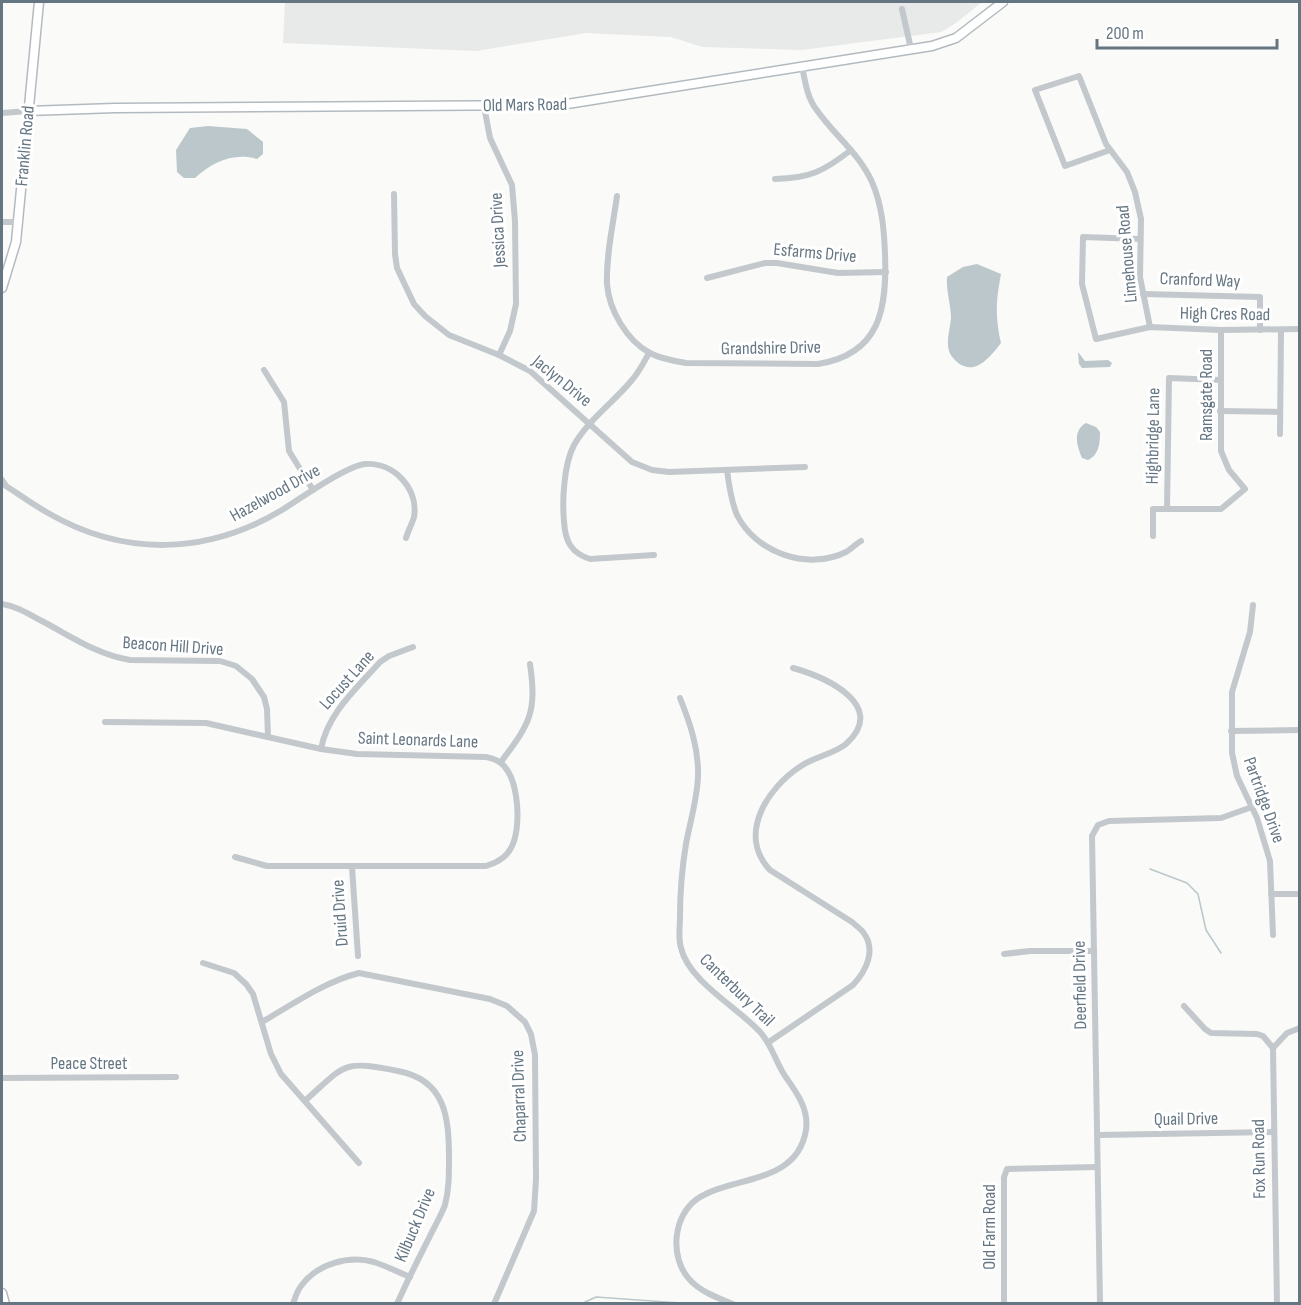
<svg xmlns="http://www.w3.org/2000/svg" width="1301" height="1305" font-family="'Sofia Sans Condensed',sans-serif">
<rect width="100%" height="100%" fill="#fafaf8"/>
<path fill="#e8e9e9" d="M 285,2 L 982,2 L 956,23 L 941,32 L 802,50 L 702,47 L 671,37 L 586,33 L 476,51 L 283,43 Z"/>
<g fill="#bbc7cb">
<path d="M 208,126 L 247,129 L 263,142 L 263,154 L 257,159 C 234,152 212,162 195,178 L 184,178 L 177,172 L 176,150 L 190,128 Z"/>
<path d="M 977,264 L 1001,274 C 996,301 995,315 1001,343 C 990,357 975,377 957,362 C 953,358 950,355 949,351 C 946,339 950,330 951,318 C 951,305 946,291 947,277 L 963,267 Z"/>
<path d="M 1078,352 L 1085,361 L 1108,360 L 1112,363 L 1110,367 L 1082,368 L 1079,364 Z"/>
<path d="M 1086,423 L 1096,427 L 1100,432 C 1100,443 1099,455 1088,460 L 1082,458 C 1077,446 1072,431 1086,423 Z"/>
</g>
<g fill="none" stroke-linecap="round" stroke-linejoin="round">
<g stroke="#bbc7cb" stroke-width="1.5">
<path d="M 1150,869 L 1187,883 L 1198,894 L 1206,930 L 1221,953"/>
<path d="M 581,1304 L 596,1297 L 680,1303"/>
</g>
<g stroke="#b3babf" stroke-width="11">
<g id="secondary">
<path d="M 28,111 L 115,108 L 561,105 L 932,46 L 956,38 L 1003,2"/>
<path d="M 2,288 L 16,242 L 39,2"/>
<path d="M 2,1293 L 5,1304"/>
</g>
</g>
<g stroke="#c3c8cc" stroke-width="6">
<path d="M 902,9 L 911,49"/>
<path d="M 484,106 L 490,138 L 512,185 L 515,221 L 516,304 L 510,331 L 499,355"/>
<path d="M 2,113 L 28,111"/>
<path d="M 1110,150 L 1065,166 L 1035,90 L 1079,76 L 1106,144 L 1127,172 L 1135,192 L 1141,219 L 1140,277 L 1150,327"/>
<path d="M 775,179 C 811,178 824,171 851,150"/>
<path d="M 394,194 L 395,254 L 397,268 L 414,304 L 425,316 L 449,335 L 499,355 L 530,371 L 632,462 L 652,470 L 669,472 L 805,467"/>
<path d="M 617,196 C 613,225 606,255 607,284 C 609,310 627,341 650,353 C 661,359 674,361 686,363 L 818,364 C 881,354 887,308 885,253 C 884,229 882,205 872,182 C 859,153 834,135 816,109 C 807,97 805,81 802,66"/>
<path d="M 2,222 L 19,222"/>
<path d="M 1140,239 L 1083,237 L 1082,284 L 1096,339 L 1150,327 L 1221,330 L 1300,329"/>
<path d="M 707,278 L 765,263 L 777,263 L 838,273 L 886,272"/>
<path d="M 1143,294 L 1260,297 L 1260,330"/>
<path d="M 649,353 C 644,362 639,372 632,380 C 614,402 588,420 574,445 C 564,464 562,500 564,521 C 565,541 571,553 590,559 L 654,555"/>
<path d="M 264,370 L 284,402 L 289,451 L 313,490"/>
<path d="M 1220,411 L 1280,412"/>
<path d="M 1280,434 L 1281,330"/>
<path d="M 727,470 C 729,486 731,501 737,515 C 756,553 808,571 846,552 C 851,549 856,544 861,541"/>
<path d="M 2,480 L 6,486 C 20,495 34,505 48,513 C 124,557 207,555 282,510 C 300,499 346,466 365,464 C 393,462 419,488 414,517 C 412,524 408,531 406,538"/>
<path d="M 1167,509 L 1169,378 L 1220,380"/>
<path d="M 1153,536 L 1153,509 L 1221,509 L 1245,489 L 1229,470 L 1221,451 L 1221,330"/>
<path d="M 2,604 C 16,606 27,613 40,620 C 69,635 97,655 130,660 L 220,661 L 236,666 L 252,679 L 264,697 L 267,709 L 268,737"/>
<path d="M 1253,605 L 1250,632 L 1232,692 L 1232,753 L 1237,776 L 1257,818 L 1270,861 L 1273,935"/>
<path d="M 680,698 C 690,723 699,749 698,777 C 697,800 690,822 686,844 C 682,868 680,892 680,917 C 680,927 678,938 681,948 C 689,982 739,1008 761,1033 C 772,1046 776,1062 785,1076 C 797,1093 809,1109 806,1130 C 797,1185 733,1175 697,1199 C 673,1216 669,1258 690,1280 C 701,1292 718,1298 733,1304"/>
<path d="M 105,722 L 206,723 L 321,749 L 357,754 L 486,757 C 491,758 498,760 502,764 C 519,779 522,829 511,848 C 506,858 496,863 486,866 L 267,866 L 235,857"/>
<path d="M 1231,731 L 1300,730"/>
<path d="M 321,749 C 327,714 357,688 380,662 L 389,656 L 413,647"/>
<path d="M 501,762 C 530,723 537,713 530,664"/>
<path d="M 352,867 L 358,956"/>
<path d="M 1271,894 L 1300,894"/>
<path d="M 1004,954 L 1030,951 L 1094,951"/>
<path d="M 203,963 L 234,973 L 246,984 L 253,994 L 271,1054 L 281,1074 L 359,1163"/>
<path d="M 1184,1006 L 1205,1029 L 1211,1033 L 1257,1034 L 1263,1036 L 1273,1048"/>
<path d="M 262,1022 C 293,1004 324,982 359,973 L 490,999 L 507,1006 L 525,1022 L 531,1034 L 535,1055 L 536,1179 L 534,1211 L 494,1304"/>
<path d="M 769,1042 L 853,985 C 866,971 877,950 863,932 C 860,928 855,925 852,922 L 770,870 C 737,835 767,788 801,766 C 814,757 834,754 846,744 C 889,705 825,677 793,668"/>
<path d="M 2,1078 L 176,1077"/>
<path d="M 306,1100 C 346,1064 342,1060 398,1071 C 446,1080 449,1118 449,1159 C 449,1175 449,1190 445,1205 C 441,1216 434,1227 429,1238 C 418,1260 407,1281 397,1304"/>
<path d="M 1099,1135 L 1273,1132"/>
<path d="M 293,1304 C 295,1298 297,1291 301,1286 C 317,1264 348,1255 374,1262 C 386,1266 398,1272 410,1277"/>
<path d="M 1004,1304 L 1004,1177 L 1007,1169 L 1097,1167"/>
<path d="M 1100,1304 L 1092,836 L 1098,825 L 1109,821 L 1221,818 L 1252,807"/>
<path d="M 1277,1304 L 1273,1048 L 1287,1033 L 1300,1028"/>
</g>
<use href="#secondary" stroke="#fff" stroke-width="8"/>
</g>
<g text-anchor="middle" dominant-baseline="central" stroke-width="6" stroke-linejoin="round" paint-order="stroke">
<g font-size="18" fill="#657683" stroke="#fff">
<text transform="translate(525 105) rotate(-1)">Old Mars Road</text>
<text transform="translate(25 146) rotate(-85)">Franklin Road</text>
<text transform="translate(498 230) rotate(-93)">Jessica Drive</text>
<text transform="translate(815 253) rotate(5)">Esfarms Drive</text>
<text transform="translate(1127 254) rotate(-95)">Limehouse Road</text>
<text transform="translate(1200 280) rotate(2)">Cranford Way</text>
<text transform="translate(1225 314) rotate(1)">High Cres Road</text>
<text transform="translate(771 348) rotate(-1)">Grandshire Drive</text>
<text transform="translate(562 381) rotate(39)">Jaclyn Drive</text>
<text transform="translate(1206 395) rotate(-90)">Ramsgate Road</text>
<text transform="translate(1153 436) rotate(-89)">Highbridge Lane</text>
<text transform="translate(275 493) rotate(-29)">Hazelwood Drive</text>
<text transform="translate(173 646) rotate(4)">Beacon Hill Drive</text>
<text transform="translate(347 680) rotate(-48)">Locust Lane</text>
<text transform="translate(418 740) rotate(2)">Saint Leonards Lane</text>
<text transform="translate(1264 800) rotate(70)">Partridge Drive</text>
<text transform="translate(340 913) rotate(-94)">Druid Drive</text>
<text transform="translate(1080 985) rotate(-91)">Deerfield Drive</text>
<text transform="translate(737 990) rotate(44)">Canterbury Trail</text>
<text x="89" y="1063">Peace Street</text>
<text transform="translate(519 1096) rotate(-92)">Chaparral Drive</text>
<text transform="translate(1186 1119) rotate(-1)">Quail Drive</text>
<text transform="translate(1259 1159) rotate(-91)">Fox Run Road</text>
<text transform="translate(415 1225) rotate(-67)">Kilbuck Drive</text>
<text transform="translate(989 1227) rotate(-90)">Old Farm Road</text>
</g>
</g>
<rect width="1301" height="1305" fill="none" stroke="#657683" stroke-width="6"/>
<path d="M1097 39v9h180v-9" fill="none" stroke="#657683" stroke-width="3"/>
<text x="1106" y="39" font-size="18" fill="#657683" stroke="#ffffff" stroke-width="4.5" paint-order="stroke">200 m</text>
</svg>
